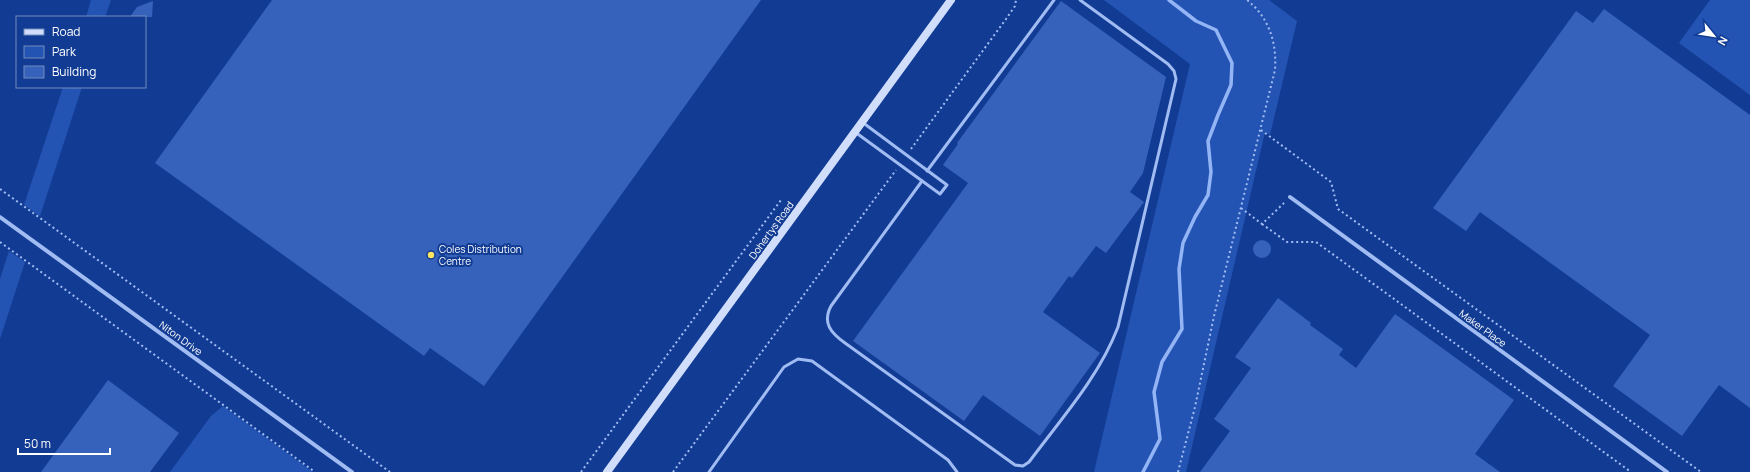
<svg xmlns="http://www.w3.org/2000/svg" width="1750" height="472" font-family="Manrope,sans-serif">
<rect width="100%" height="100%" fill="#123c94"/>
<g fill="#2454b3">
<path d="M 91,0 L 111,0 L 105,17 L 86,17 Z"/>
<path d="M 1104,0 L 1269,0 L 1297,21 L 1270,135 L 1265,132 L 1186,472 L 1094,472 L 1190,64 Z"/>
<path d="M 1710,0 L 1750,0 L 1750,95 L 1679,43 Z"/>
<path d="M 63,87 L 82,87 L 40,216 L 24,205 Z"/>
<path d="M 9,251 L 25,262 L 0,339 L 0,279 Z"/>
<path d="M 223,406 L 313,472 L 170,472 L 211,416 Z"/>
</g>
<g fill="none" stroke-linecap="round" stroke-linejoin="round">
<path stroke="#93b5f6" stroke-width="3.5" d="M 1143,472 L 1160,439 L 1154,392 L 1162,362 L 1182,329 L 1179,269 L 1183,243 L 1195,217 L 1208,195 L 1211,172 L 1208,141 L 1218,115 L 1231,85 L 1232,63 L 1216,30 L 1196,21 L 1169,0"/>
</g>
<g fill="#3662bb">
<path d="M 272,0 L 761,0 L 484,386 L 430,348 L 424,356 L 155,163 Z"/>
<path d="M 153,1 L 152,17 L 130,17 L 137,7 Z"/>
<path d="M 1061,1 L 1166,77 L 1143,173 L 1130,192 L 1144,202 L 1106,253 L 1096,246 L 1072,278 L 1069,276 L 1043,312 L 1100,353 L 1040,436 L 983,395 L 964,421 L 853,341 L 968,183 L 943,165 L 958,144 L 957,143 Z"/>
<path d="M 1604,9 L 1750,115 L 1750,408 L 1719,385 L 1682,436 L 1613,386 L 1650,335 L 1480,212 L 1466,231 L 1433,208 L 1576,11 L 1593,23 Z"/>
<circle cx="1262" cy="249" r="9"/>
<path d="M 1278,298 L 1311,323 L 1310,325 L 1343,349 L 1339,355 L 1356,368 L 1395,314 L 1514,400 L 1475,454 L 1500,472 L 1200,472 L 1230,431 L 1214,419 L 1251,368 L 1235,357 Z"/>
<path d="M 108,380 L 179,433 L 150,472 L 41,472 Z"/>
</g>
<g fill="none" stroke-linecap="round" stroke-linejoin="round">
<g stroke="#a1bcf3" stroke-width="2" stroke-dasharray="2 3" stroke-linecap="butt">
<path d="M 1261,130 L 1331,182 L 1338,209 L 1701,472"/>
<path d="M 911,149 L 1006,19 L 1015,6 L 1016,0"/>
<path d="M 0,189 L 390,472"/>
<path d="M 1241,208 L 1262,224 L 1284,203"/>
<path d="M 1262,224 L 1287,242 L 1316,242 L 1631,472"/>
<path d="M 0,242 L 315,472"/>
<path d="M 581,472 L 781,200"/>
<path d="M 673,472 L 896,170"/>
<path d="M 1178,472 L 1195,407 L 1214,316 L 1275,70 C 1277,43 1269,17 1247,0"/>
</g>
<g stroke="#a1bcf3" stroke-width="3">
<path d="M 855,132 L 940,194 L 947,185 L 862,122"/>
<path d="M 927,171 L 1054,0"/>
<path d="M 922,181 L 831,306 C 822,323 831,333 845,343 L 1015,465 L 1023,466 L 1029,462 C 1061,419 1099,377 1118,327 L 1176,79 L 1174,71 L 1168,64 L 1080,0"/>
<path d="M 709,472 L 784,367 L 798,359 L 812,361 L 948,460 L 957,472"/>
</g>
<g stroke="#a1bcf3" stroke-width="4">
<path d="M 1290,197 L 1667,472"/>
<path d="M 0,217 L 352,472"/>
</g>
<path stroke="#d0defc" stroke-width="8" d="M 607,472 L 951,0"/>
</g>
<circle fill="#ffe462" stroke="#123c94" stroke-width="1.5" cx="431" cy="255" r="4"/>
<g text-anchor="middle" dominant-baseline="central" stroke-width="4" stroke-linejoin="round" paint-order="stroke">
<g font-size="10" fill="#fff" stroke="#123c94">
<text transform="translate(771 230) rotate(-54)">Dohertys Road</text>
<text transform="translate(1483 328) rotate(36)">Maker Place</text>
<text transform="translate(181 338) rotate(36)">Niton Drive</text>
</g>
<g font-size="10" fill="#fff" stroke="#123c94" text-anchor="start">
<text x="439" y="249">Coles Distribution<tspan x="439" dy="12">Centre</tspan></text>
</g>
</g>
<rect x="16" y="16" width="130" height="72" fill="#123c94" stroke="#718abf"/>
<rect x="24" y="29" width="20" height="6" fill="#d0defc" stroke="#718abf"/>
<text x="52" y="36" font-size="12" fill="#ffffff">Road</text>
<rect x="24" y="46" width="20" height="12" fill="#2454b3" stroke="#718abf"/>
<text x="52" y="56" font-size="12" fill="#ffffff">Park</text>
<rect x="24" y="66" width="20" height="12" fill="#3662bb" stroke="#718abf"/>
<text x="52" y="76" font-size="12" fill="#ffffff">Building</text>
<g transform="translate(1714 36) rotate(120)" stroke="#123c94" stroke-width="3" paint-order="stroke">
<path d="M0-3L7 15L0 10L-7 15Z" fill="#ffffff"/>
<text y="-6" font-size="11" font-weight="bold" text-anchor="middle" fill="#ffffff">N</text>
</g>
<path d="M18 448v6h92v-6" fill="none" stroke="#ffffff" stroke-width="2"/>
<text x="24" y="448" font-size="12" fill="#ffffff" stroke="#123c94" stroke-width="3" paint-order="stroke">50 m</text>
</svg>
